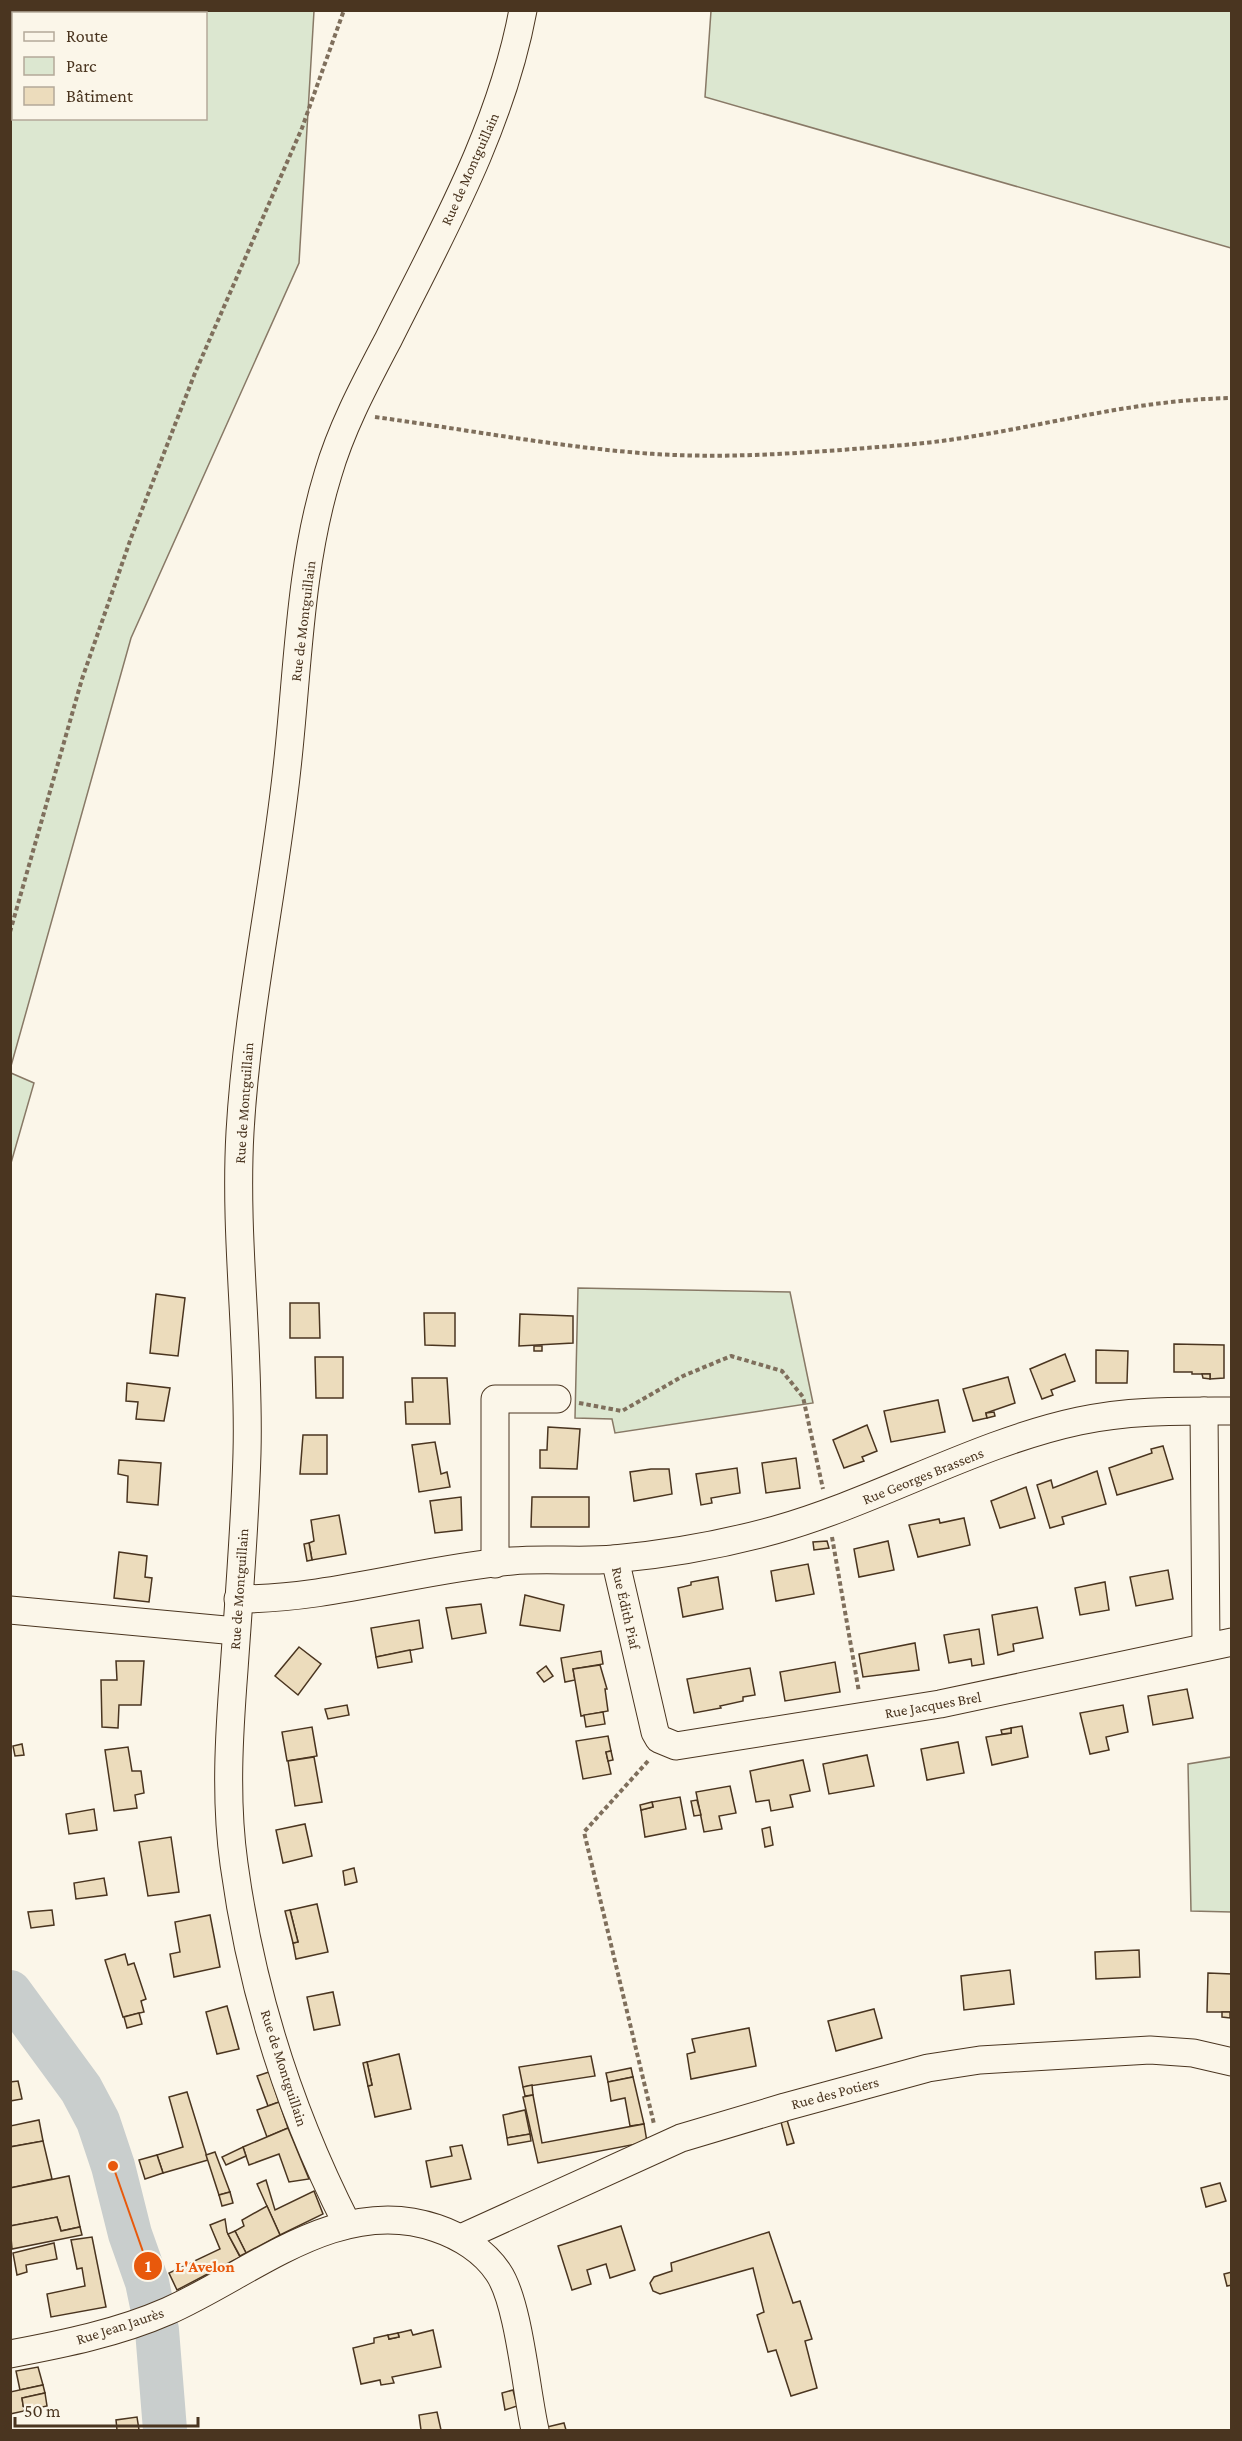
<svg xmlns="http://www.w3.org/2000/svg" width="1242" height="2441" font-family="'Crimson Pro',serif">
<rect width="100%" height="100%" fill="#fbf6e9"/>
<g fill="#dce7d0" stroke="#887966" stroke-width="1.5" fill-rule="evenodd">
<path d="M 10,11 L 314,11 L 299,263 L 131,638 L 11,1066 ZM 14,14 L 206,14 L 206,118 L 14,118 Z"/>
<path d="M 711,11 L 1231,11 L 1231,248 L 705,97 Z"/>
<path d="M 11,1073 L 34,1083 L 11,1163 Z"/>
<path d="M 578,1288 L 790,1292 L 813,1403 L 615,1433 L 612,1419 L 575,1418 Z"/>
<path d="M 1231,1757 L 1231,1912 L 1191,1911 L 1188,1764 Z"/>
</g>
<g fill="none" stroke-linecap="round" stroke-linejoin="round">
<path stroke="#c9cecd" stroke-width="44" d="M 10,1992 L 81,2089 L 98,2121 L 113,2166 L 130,2234 L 147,2282 L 157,2330 L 165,2430"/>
</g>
<g fill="#ecdcbc" stroke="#4a3520" stroke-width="1.5">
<path d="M 156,1294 L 185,1298 L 178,1356 L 150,1353 Z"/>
<path d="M 290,1303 L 319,1303 L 320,1338 L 290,1338 Z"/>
<path d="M 424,1313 L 455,1313 L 455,1346 L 425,1345 Z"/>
<path d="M 520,1314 L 573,1316 L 573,1343 L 519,1346 Z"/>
<path d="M 1174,1344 L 1224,1345 L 1224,1378 L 1210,1379 L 1210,1374 L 1192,1374 L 1192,1372 L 1174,1372 Z"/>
<rect x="534" y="1346" width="8" height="5"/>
<path d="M 1096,1350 L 1128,1351 L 1127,1383 L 1096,1383 Z"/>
<path d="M 1065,1354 L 1075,1381 L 1051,1390 L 1053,1395 L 1042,1399 L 1030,1369 Z"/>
<path d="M 315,1357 L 343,1357 L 343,1398 L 316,1398 Z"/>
<path d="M 1202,1374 L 1210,1374 L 1210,1379 L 1203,1378 Z"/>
<path d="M 1008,1377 L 1015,1403 L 986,1413 L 987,1418 L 973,1421 L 963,1389 Z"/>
<path d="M 412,1378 L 447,1378 L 450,1424 L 406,1424 L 405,1402 L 413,1402 Z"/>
<path d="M 127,1383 L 170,1388 L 164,1421 L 136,1419 L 138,1402 L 126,1401 Z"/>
<path d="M 938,1400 L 945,1432 L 891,1442 L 884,1411 Z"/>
<path d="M 994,1412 L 995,1416 L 987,1418 L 986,1413 Z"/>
<path d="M 867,1425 L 877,1451 L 862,1457 L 864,1461 L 844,1468 L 833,1440 Z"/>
<path d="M 548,1427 L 580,1429 L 577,1469 L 540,1468 L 540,1450 L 547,1450 Z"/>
<path d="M 303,1435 L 327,1435 L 327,1474 L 300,1474 Z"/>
<path d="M 435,1442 L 441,1474 L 447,1472 L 450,1487 L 419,1492 L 412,1445 Z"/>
<path d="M 1163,1446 L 1173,1479 L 1117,1495 L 1109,1468 L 1152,1453 L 1151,1449 Z"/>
<path d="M 796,1458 L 800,1488 L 766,1493 L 762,1463 Z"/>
<path d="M 119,1460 L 161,1463 L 158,1505 L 127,1502 L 128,1476 L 118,1474 Z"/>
<path d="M 737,1468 L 740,1493 L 711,1498 L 712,1503 L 701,1505 L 696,1474 Z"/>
<path d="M 651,1469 L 669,1469 L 672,1494 L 634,1501 L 630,1472 Z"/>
<path d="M 1097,1471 L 1106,1504 L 1062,1517 L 1064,1524 L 1050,1528 L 1037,1485 L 1051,1480 L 1053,1488 Z"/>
<path d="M 1026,1487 L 1035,1518 L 1000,1528 L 991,1501 Z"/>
<path d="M 461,1497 L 462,1530 L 435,1533 L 430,1501 Z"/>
<path d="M 532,1497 L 589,1497 L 589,1527 L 531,1527 Z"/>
<path d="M 339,1515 L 346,1554 L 312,1560 L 309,1543 L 314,1541 L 311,1520 Z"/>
<path d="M 964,1518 L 970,1545 L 918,1557 L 909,1525 L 939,1519 L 940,1523 Z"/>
<path d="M 827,1541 L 829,1548 L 814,1550 L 813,1542 Z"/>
<path d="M 888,1541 L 894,1570 L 859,1577 L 854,1549 Z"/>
<path d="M 309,1543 L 312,1560 L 307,1561 L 304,1544 Z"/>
<path d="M 119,1552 L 147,1556 L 145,1577 L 152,1578 L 149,1602 L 114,1598 Z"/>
<path d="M 808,1564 L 814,1594 L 776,1601 L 771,1571 Z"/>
<path d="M 1168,1570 L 1173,1599 L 1136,1606 L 1130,1577 Z"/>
<path d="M 718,1577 L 723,1609 L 683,1617 L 678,1588 L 691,1585 L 691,1582 Z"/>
<path d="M 1105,1582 L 1109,1610 L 1080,1615 L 1075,1588 Z"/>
<path d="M 525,1595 L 564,1605 L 560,1631 L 520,1625 Z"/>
<path d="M 481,1604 L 486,1633 L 452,1639 L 446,1608 Z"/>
<path d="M 1037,1607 L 1043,1638 L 1013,1644 L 1014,1651 L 998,1655 L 992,1615 Z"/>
<path d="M 419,1620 L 423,1648 L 376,1657 L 371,1628 Z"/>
<path d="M 979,1629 L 984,1664 L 972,1666 L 971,1659 L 949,1663 L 944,1635 Z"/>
<path d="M 915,1643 L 919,1670 L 863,1677 L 859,1654 Z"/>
<path d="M 299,1647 L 321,1664 L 298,1695 L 275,1676 Z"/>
<path d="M 410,1650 L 412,1662 L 378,1668 L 376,1657 Z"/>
<path d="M 601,1651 L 603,1664 L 573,1669 L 575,1680 L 565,1682 L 561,1658 Z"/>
<path d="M 116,1661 L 144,1661 L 141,1705 L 119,1705 L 118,1728 L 102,1727 L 101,1680 L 117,1680 Z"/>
<path d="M 835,1662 L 840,1692 L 785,1701 L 780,1672 Z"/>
<path d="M 600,1665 L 607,1689 L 605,1689 L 608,1711 L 581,1716 L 573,1669 Z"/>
<path d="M 546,1666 L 553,1676 L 544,1682 L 537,1673 Z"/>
<path d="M 750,1668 L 755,1695 L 743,1697 L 743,1701 L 720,1706 L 721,1708 L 694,1713 L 687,1679 Z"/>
<path d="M 1187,1689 L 1193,1718 L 1153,1725 L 1148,1696 Z"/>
<path d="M 347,1705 L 349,1715 L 328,1719 L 325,1709 Z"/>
<path d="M 1123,1705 L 1128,1732 L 1106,1737 L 1109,1750 L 1090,1754 L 1080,1713 Z"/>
<path d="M 603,1712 L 605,1724 L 586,1727 L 584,1715 Z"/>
<path d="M 1022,1726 L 1028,1757 L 992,1765 L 986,1737 L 1011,1733 L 1011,1728 Z"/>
<path d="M 312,1727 L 317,1756 L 287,1761 L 282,1732 Z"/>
<path d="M 1011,1728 L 1011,1733 L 1002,1734 L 1001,1730 Z"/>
<path d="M 608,1736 L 611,1751 L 606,1752 L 611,1774 L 583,1779 L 576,1741 Z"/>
<path d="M 958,1742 L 964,1773 L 927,1780 L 921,1749 Z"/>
<path d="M 22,1744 L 24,1755 L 15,1756 L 13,1746 Z"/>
<path d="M 128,1747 L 132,1771 L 141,1771 L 144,1793 L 135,1795 L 137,1808 L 114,1811 L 105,1750 Z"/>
<path d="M 611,1751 L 613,1760 L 608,1761 L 606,1752 Z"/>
<path d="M 867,1755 L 874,1786 L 829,1794 L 823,1764 Z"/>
<path d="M 314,1757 L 322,1802 L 295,1806 L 288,1761 Z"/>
<path d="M 803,1760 L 810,1791 L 790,1795 L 793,1807 L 771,1811 L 769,1800 L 756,1802 L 750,1771 Z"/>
<path d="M 730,1786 L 736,1813 L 719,1816 L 722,1829 L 704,1832 L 696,1792 Z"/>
<path d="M 680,1797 L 686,1829 L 645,1837 L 641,1810 L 653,1807 L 652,1802 Z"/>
<path d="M 697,1800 L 701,1815 L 694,1816 L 691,1801 Z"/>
<path d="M 652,1802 L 653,1807 L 641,1810 L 640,1805 Z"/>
<path d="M 94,1809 L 97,1830 L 69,1834 L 66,1814 Z"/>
<path d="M 305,1824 L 312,1856 L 283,1863 L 276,1830 Z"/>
<path d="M 770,1827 L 773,1845 L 765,1847 L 762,1829 Z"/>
<path d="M 171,1837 L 179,1892 L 148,1896 L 139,1842 Z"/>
<path d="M 354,1868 L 357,1882 L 345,1885 L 343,1871 Z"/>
<path d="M 104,1878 L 107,1895 L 76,1899 L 74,1883 Z"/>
<path d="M 317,1904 L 328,1952 L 296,1959 L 293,1943 L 298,1942 L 290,1910 Z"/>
<path d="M 52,1910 L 54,1925 L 31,1928 L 28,1912 Z"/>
<path d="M 290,1910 L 298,1942 L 293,1943 L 285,1911 Z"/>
<path d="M 210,1915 L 220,1967 L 174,1977 L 170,1954 L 180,1952 L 175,1922 Z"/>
<path d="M 1139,1950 L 1140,1977 L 1096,1979 L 1095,1952 Z"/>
<path d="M 125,1954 L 128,1965 L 134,1963 L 146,1999 L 141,2001 L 144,2012 L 123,2017 L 105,1960 Z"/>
<path d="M 1010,1970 L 1014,2004 L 964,2010 L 961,1976 Z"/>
<path d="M 1208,1973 L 1232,1974 L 1232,2018 L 1230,2012 L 1207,2012 Z"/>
<path d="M 333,1992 L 340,2025 L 314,2030 L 307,1997 Z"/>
<path d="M 227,2006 L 239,2049 L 217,2054 L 206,2012 Z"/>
<path d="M 874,2009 L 882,2038 L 836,2051 L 828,2021 Z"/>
<path d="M 1222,2012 L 1230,2012 L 1230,2018 L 1222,2017 Z"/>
<path d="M 139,2013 L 142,2024 L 127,2028 L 124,2017 Z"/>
<path d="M 749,2028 L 756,2066 L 691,2079 L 687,2054 L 695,2052 L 692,2039 Z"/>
<path d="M 399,2054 L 411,2109 L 375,2117 L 368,2086 L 372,2085 L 367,2062 Z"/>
<path d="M 591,2056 L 595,2076 L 523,2087 L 519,2067 Z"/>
<path d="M 367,2062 L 372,2085 L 368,2086 L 363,2063 Z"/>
<path d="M 631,2068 L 633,2077 L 608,2082 L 606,2073 Z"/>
<path d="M 269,2072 L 279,2102 L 268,2106 L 257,2076 Z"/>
<path d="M 633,2077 L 644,2124 L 630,2126 L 625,2098 L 611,2101 L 608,2082 Z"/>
<path d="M 18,2081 L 22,2099 L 10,2101 L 10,2082 Z"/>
<path d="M 532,2085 L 533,2095 L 525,2096 L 523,2087 Z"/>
<path d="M 187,2092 L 208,2160 L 163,2173 L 157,2155 L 183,2147 L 169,2097 Z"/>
<path d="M 533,2095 L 542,2143 L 644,2124 L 647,2142 L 538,2163 L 523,2097 Z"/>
<path d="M 279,2102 L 288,2128 L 267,2137 L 257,2110 Z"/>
<path d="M 525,2110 L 530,2134 L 507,2138 L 503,2115 Z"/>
<path d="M 39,2120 L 43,2141 L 10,2147 L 10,2126 Z"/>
<path d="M 787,2120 L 794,2143 L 787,2145 L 781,2122 Z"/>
<path d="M 288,2128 L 309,2179 L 289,2182 L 279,2154 L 249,2165 L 243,2147 Z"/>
<path d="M 530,2134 L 531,2141 L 508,2145 L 507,2138 Z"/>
<path d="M 43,2141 L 52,2179 L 10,2188 L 10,2147 Z"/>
<path d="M 462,2145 L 471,2179 L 431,2187 L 426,2161 L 452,2156 L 450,2147 Z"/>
<path d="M 243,2147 L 246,2156 L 226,2165 L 222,2157 Z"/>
<path d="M 215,2152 L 230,2192 L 219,2195 L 206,2155 Z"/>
<path d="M 157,2155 L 163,2173 L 145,2179 L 139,2160 Z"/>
<path d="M 69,2176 L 80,2227 L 61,2231 L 57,2217 L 10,2226 L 10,2188 Z"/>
<path d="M 266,2180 L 275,2210 L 314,2191 L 323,2214 L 280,2235 L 257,2184 Z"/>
<path d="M 1220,2183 L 1226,2201 L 1206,2207 L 1201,2188 Z"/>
<path d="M 230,2192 L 233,2203 L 222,2206 L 219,2195 Z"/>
<path d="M 267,2206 L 280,2235 L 246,2253 L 235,2231 L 244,2226 L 242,2220 Z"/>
<path d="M 57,2217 L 61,2231 L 80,2227 L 82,2235 L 12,2249 L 10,2226 Z"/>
<path d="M 225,2219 L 227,2232 L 240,2257 L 177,2290 L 169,2273 L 220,2249 L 210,2225 Z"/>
<path d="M 621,2226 L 635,2270 L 610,2278 L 606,2264 L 587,2270 L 591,2284 L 572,2290 L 558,2246 Z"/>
<path d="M 235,2231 L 246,2253 L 240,2256 L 228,2234 Z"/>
<path d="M 769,2232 L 793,2303 L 800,2301 L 812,2339 L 805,2341 L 817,2388 L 791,2396 L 776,2350 L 768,2352 L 757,2315 L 764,2312 L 753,2268 L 660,2294 L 653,2291 L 650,2283 L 654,2277 L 672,2271 L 671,2263 Z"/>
<path d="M 92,2237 L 106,2307 L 51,2317 L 47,2294 L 85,2286 L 82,2268 L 77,2269 L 71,2240 Z"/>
<path d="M 54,2243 L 57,2259 L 26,2265 L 27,2272 L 17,2275 L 13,2253 Z"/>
<path d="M 1232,2272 L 1232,2285 L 1227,2286 L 1224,2274 Z"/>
<path d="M 411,2330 L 413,2335 L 433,2330 L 441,2367 L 392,2377 L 394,2383 L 381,2385 L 380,2380 L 361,2384 L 353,2348 L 374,2343 L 374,2338 L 388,2335 L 389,2339 L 399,2337 L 398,2333 Z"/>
<path d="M 398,2333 L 399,2337 L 389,2339 L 388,2335 Z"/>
<path d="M 38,2367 L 43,2385 L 20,2390 L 16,2371 Z"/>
<path d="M 43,2385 L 45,2393 L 22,2398 L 24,2411 L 10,2414 L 10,2392 Z"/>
<path d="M 513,2390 L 517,2406 L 505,2410 L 502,2393 Z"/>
<path d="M 45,2393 L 47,2406 L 24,2411 L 22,2398 Z"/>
<path d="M 437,2412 L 441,2430 L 421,2430 L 419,2415 Z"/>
<path d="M 137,2417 L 139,2430 L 117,2430 L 116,2420 Z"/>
<path d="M 564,2423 L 566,2430 L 548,2430 L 547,2427 Z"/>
</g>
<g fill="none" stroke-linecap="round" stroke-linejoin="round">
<g stroke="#4a3520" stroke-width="29">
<g id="minor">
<path d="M 1204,1411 L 1206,1646"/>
<path d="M 615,1559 L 655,1732 L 659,1739 L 676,1746 L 940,1704 L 1232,1642"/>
<path d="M 495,1564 L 495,1399 L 557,1399"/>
<path d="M 238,1599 C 331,1599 420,1569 512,1561 C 546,1558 580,1562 614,1559 C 668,1554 724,1544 775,1530 C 878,1501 976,1443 1079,1421 C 1129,1410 1180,1411 1232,1411"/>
<path d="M 10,1610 L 236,1631"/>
<path d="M 347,2224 C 290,2112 251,1989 234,1864 C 225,1800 229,1735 234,1670 C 239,1597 245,1525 247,1453 C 250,1346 234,1239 240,1132 C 247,1010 274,890 287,768 C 298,671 299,568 328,474 C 342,426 366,382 389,338 C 442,232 501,128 523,10"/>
<path d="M 461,2238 L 681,2138 L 785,2107 L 928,2068 L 980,2060 L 1150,2050 L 1193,2053 L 1232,2062"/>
<path d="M 10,2354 C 63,2344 118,2333 168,2311 C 252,2274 339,2194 436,2228 C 460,2236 484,2251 498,2272 C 519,2302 526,2391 535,2430"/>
</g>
</g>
<g stroke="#7f6f5c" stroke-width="4" stroke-dasharray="4.5 3" stroke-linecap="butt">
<path d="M 375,417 C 463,429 552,446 641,453 C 728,460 816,452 904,445 C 1015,436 1117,400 1232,398"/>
<path d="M 10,932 L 82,679 L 131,538 L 195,373 L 302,128 L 344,10"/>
<path d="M 579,1403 L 622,1411 L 683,1376 L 731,1356 L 782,1371 L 803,1397 L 823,1489"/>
<path d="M 832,1537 L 859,1692"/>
<path d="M 648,1761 L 584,1832 L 654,2124"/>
</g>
<use href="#minor" stroke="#fbf6e9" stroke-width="27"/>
</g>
<g text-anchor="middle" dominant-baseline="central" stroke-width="4.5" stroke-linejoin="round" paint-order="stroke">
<g font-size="15" fill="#4a3520" stroke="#fbf6e9">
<text transform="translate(470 169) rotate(-66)">Rue de Montguillain</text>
<text transform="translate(303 621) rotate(-83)">Rue de Montguillain</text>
<text transform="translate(244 1103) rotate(-86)">Rue de Montguillain</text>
<text transform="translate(923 1476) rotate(-22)">Rue Georges Brassens</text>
<text transform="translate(239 1589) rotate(-86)">Rue de Montguillain</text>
<text transform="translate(626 1608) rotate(77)">Rue Édith Piaf</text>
<text transform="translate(933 1705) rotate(-10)">Rue Jacques Brel</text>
<text transform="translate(284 2068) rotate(72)">Rue de Montguillain</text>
<text transform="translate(835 2093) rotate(-15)">Rue des Potiers</text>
<text transform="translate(120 2326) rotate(-18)">Rue Jean Jaurès</text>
</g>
</g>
<path fill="none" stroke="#e8590c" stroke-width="2" d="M113 2166L148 2266"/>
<g fill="#e8590c" stroke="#fbf6e9" stroke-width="2">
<circle cx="113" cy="2166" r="6"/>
<circle cx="148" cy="2266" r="15"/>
</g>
<g font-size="18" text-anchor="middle" font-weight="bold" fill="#fff">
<text x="148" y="2272">1</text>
</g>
<g font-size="16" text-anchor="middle" font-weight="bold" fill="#e8590c" stroke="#fbf6e9" stroke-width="4.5" stroke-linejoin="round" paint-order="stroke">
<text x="205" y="2272">L'Avelon</text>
</g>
<rect width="1242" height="2441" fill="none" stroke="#4a3520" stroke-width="24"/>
<rect x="12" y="12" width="195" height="108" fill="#fbf6e9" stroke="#b4a999" stroke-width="1.5"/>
<rect x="24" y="32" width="30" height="9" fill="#fbf6e9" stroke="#b4a999" stroke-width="1.5"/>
<text x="66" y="42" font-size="18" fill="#4a3520">Route</text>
<rect x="24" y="57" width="30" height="18" fill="#dce7d0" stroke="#b4a999" stroke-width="1.5"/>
<text x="66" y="72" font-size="18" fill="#4a3520">Parc</text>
<rect x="24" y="87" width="30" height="18" fill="#ecdcbc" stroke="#b4a999" stroke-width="1.5"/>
<text x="66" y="102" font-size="18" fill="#4a3520">Bâtiment</text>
<path d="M15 2417v9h183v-9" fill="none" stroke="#4a3520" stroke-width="3"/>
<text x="24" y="2417" font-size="18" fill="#4a3520" stroke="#fbf6e9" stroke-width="4.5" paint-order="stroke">50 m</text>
</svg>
